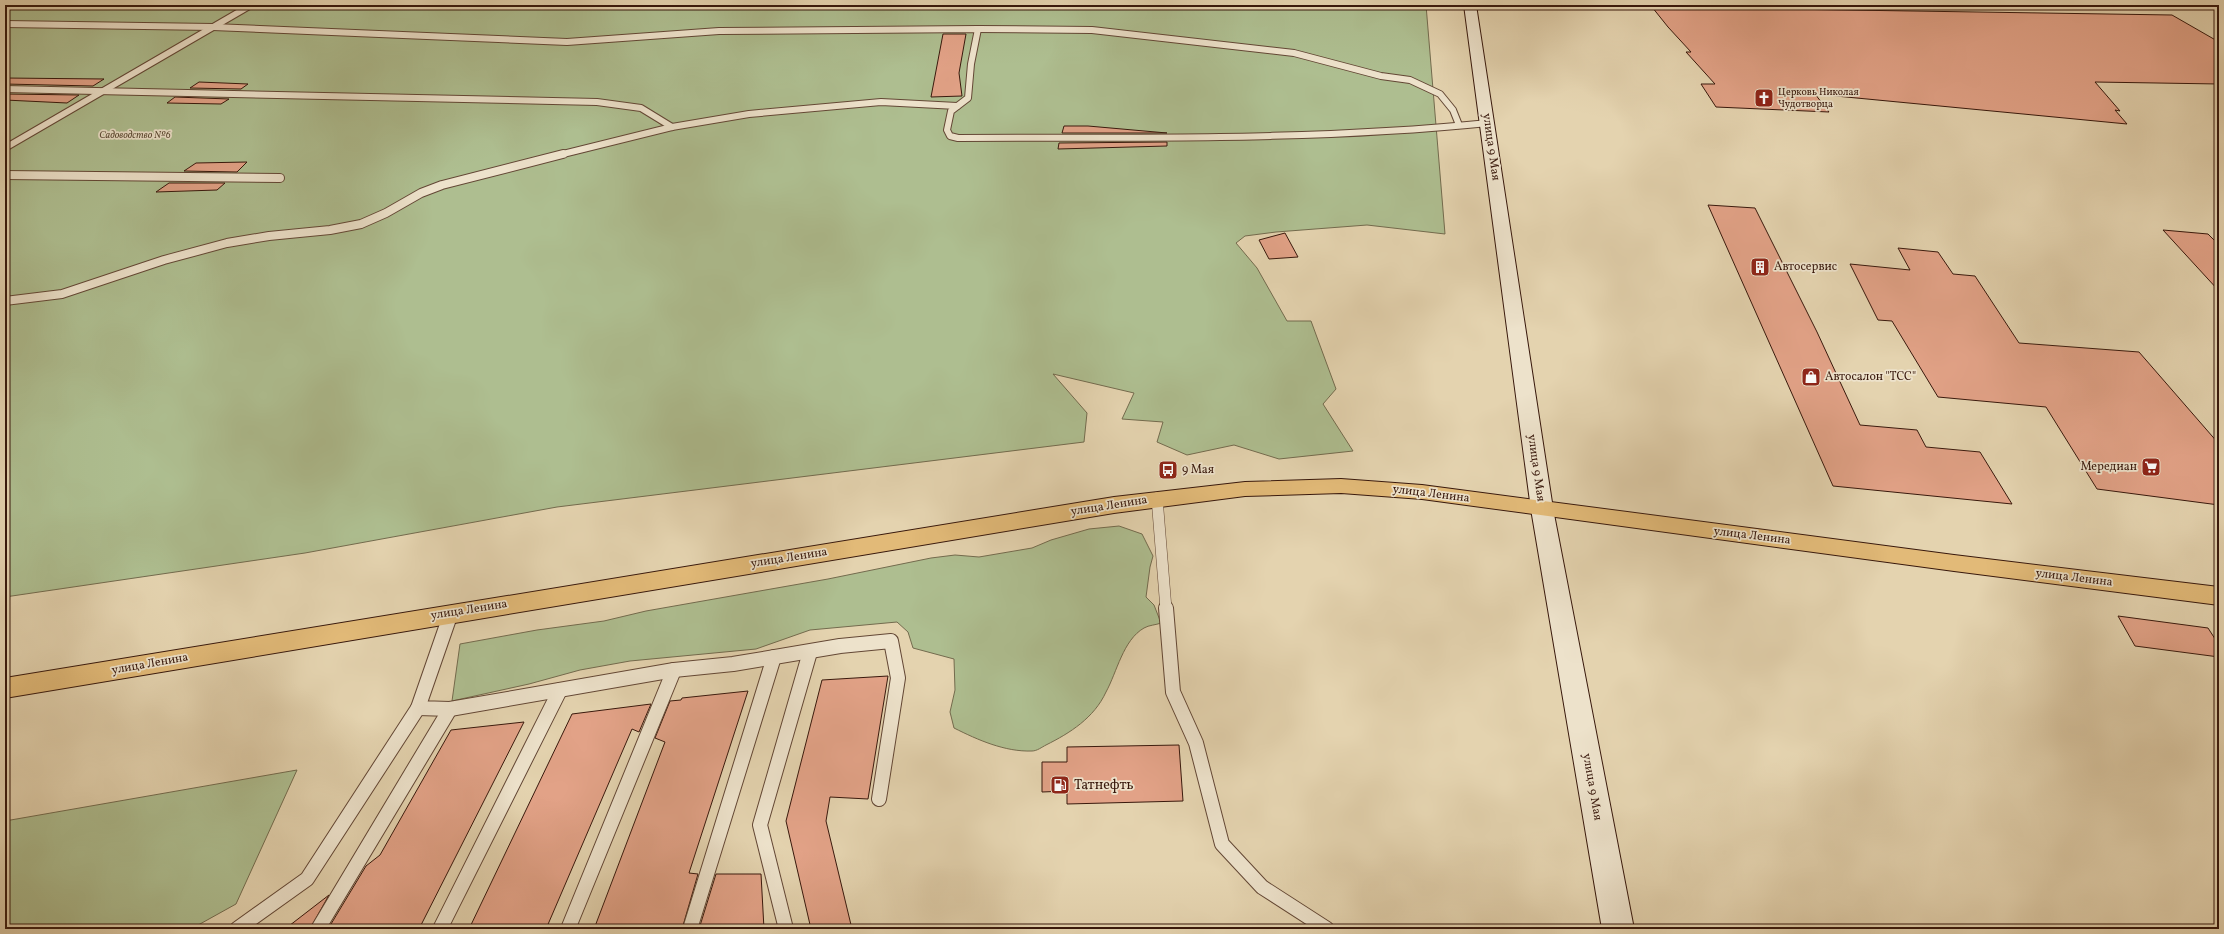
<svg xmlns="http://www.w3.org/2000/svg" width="2224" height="934" font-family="Vollkorn,serif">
<rect width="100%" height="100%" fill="#e4d3af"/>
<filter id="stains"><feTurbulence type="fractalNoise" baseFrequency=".005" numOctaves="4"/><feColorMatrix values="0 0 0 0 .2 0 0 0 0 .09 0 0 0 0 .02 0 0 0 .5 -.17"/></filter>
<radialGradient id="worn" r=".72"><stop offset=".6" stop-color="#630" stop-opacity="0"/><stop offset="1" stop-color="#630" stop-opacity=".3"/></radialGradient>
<g fill="#aebe90" stroke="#736b4e">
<path d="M 5,5 L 1426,5 L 1445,234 L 1367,225 L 1276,232 L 1245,236 L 1236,243 L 1257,268 L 1287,321 L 1311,321 L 1336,389 L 1323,404 L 1353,451 L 1279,459 L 1234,445 L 1187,455 L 1157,442 L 1163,422 L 1122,419 L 1134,393 L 1053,374 L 1087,413 L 1084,442 L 557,507 L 305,553 L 5,597 Z"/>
<path d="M 1119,526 L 1142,534 L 1153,556 L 1150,567 L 1146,597 L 1154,605 L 1161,623 C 1156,625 1149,625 1144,628 C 1123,640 1117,672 1106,692 C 1094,718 1070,733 1046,745 C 1042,747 1037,751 1032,751 C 1005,752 978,740 954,728 L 950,712 L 955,690 L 954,659 L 913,648 L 908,632 L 897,622 L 810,630 L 756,649 L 630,661 L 580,670 L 529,684 L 452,701 L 460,644 L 537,630 L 604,621 L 646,611 L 828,579 L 931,558 L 955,555 L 979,557 L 1032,548 L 1051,540 L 1089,529 Z"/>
<path d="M 297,770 L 236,904 L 191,929 L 5,929 L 5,821 Z"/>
</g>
<g fill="#e2a287" stroke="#38180c">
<path d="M 1652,7 L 2172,15 L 2219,42 L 2219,84 L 2095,82 L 2120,111 L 2115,110 L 2127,124 L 1815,94 L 1829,112 L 1716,107 L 1701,84 L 1715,84 L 1686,52 L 1691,52 L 1668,27 Z"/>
<path d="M 943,34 L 966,34 L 959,73 L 962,96 L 931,97 Z"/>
<path d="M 5,78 L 104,79 L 93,86 L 5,84 Z"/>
<path d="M 199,82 L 248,84 L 241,89 L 190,88 Z"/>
<path d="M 5,94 L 79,95 L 67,103 L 5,100 Z"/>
<path d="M 175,97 L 229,99 L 221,104 L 167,103 Z"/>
<path d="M 1064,126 L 1088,126 L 1167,133 L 1062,133 Z"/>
<path d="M 1167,142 L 1167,146 L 1058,149 L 1059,143 Z"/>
<path d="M 247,162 L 237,172 L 184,171 L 196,163 Z"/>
<path d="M 169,183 L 225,183 L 217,190 L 156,192 Z"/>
<path d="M 1708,205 L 1755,208 L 1817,332 L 1860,425 L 1917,430 L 1926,447 L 1980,452 L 2012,504 L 1833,486 Z"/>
<path d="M 2163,230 L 2208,234 L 2219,245 L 2219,291 Z"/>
<path d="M 1285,233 L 1298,257 L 1269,259 L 1259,240 Z"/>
<path d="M 1898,248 L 1938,252 L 1953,274 L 1975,276 L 2019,343 L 2139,352 L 2219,444 L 2219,505 L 2097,489 L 2046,407 L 1938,397 L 1892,321 L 1878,320 L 1850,264 L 1910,270 Z"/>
<path d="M 2118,616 L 2208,628 L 2219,645 L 2219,657 L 2135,646 Z"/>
<path d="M 888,676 L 868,799 L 830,797 L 826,821 L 852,929 L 811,929 L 786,821 L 822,680 Z"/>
<path d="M 748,691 L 689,873 L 698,874 L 682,929 L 594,929 L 665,742 L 655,738 L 670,701 L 681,700 L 682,698 Z"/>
<path d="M 651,704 L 639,732 L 632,729 L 546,929 L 469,929 L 572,714 Z"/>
<path d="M 524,722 L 419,929 L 328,929 L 366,866 L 380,855 L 451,730 Z"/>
<path d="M 1179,745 L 1183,801 L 1067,804 L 1067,791 L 1042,792 L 1042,762 L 1067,762 L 1067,747 Z"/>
<path d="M 716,874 L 761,874 L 764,929 L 699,929 Z"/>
<path d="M 329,895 L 310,929 L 285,929 Z"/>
</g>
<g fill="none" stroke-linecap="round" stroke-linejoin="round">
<g stroke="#634735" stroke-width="8">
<g id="service-far3">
<path d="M 5,24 L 213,27 L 567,42 L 719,31 L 978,29 L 971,64 L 968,98 L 951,111 L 947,130 L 950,136 L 958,138 C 1135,137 1312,141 1488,123"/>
<path d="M 978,29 L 1092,30 L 1294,53 L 1381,76 L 1410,80 L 1440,94 L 1453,110 L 1459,125"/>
<path d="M 5,89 L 597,102 L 641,108 L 672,127"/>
<path d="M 5,148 L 251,5"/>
<path d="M 559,155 L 672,127 L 749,114 L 881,102 L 957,106"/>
</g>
</g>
<g stroke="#634735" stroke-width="10">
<g id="service-far2">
<path d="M 5,175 L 280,178"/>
<path d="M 5,301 L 62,294 L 164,260 L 227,243 L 269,236 L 330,230 L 361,224 L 386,213 L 421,193 L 442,185 L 563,154"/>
</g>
</g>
<g stroke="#634735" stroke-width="12">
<path id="service-far1" d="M 1157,498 L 1166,609"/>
</g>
<g stroke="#634735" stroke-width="16">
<g id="service">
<path d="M 1166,608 L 1173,692 L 1196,743 L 1222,844 L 1262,887 L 1327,929"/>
<path d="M 451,613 L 418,708 L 450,709 L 674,670 L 733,664 L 840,646 L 891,641 L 898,678 L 879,799"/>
<path d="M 237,929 L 307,879 L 418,708"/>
<path d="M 318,929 L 450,709"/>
<path d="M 440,929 L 560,690"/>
<path d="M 568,929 L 674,670"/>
<path d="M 690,929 L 774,657"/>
<path d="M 786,929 L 760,825 L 810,652"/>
</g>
</g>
<g stroke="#38180c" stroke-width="2">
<path id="secondary" d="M 1464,5 L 1476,5 L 1553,509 L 1634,929 L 1602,929 L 1531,509 Z"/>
</g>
<g stroke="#38180c" stroke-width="2">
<path id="primary" d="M 1341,479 L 1422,485 L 1954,555 L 2219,587 L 2219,605 L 1954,571 L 1422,499 L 1341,493 L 1245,496 L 1114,513 L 5,698 L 5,678 L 1114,497 L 1245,482 Z"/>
</g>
<use href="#service-far3" stroke="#ede2cb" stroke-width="6"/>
<use href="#service-far2" stroke="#ede2cb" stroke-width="8"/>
<use href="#service-far1" stroke="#ede2cb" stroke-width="11"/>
<use href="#service" stroke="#ede2cb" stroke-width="14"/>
<use href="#secondary" fill="#ede2cb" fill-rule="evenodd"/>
<use href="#primary" fill="#e2ba78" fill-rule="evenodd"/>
</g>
<defs>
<g id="church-square" transform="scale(1)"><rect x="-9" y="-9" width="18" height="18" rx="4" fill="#8f2418" stroke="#ede2cb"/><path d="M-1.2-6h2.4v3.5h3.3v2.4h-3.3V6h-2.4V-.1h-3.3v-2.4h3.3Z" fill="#fff"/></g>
<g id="building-square" transform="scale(1)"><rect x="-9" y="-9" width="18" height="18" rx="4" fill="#8f2418" stroke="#ede2cb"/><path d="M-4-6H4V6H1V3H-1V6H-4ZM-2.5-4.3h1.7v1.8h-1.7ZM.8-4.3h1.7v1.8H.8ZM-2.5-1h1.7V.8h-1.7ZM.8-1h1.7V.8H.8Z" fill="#fff"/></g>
<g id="shop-square" transform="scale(1)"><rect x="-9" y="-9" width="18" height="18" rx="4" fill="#8f2418" stroke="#ede2cb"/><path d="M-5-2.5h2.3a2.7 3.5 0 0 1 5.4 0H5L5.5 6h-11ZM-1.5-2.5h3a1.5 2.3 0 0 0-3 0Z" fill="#fff"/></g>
<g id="supermarket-square" transform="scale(1)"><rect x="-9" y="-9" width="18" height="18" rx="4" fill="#8f2418" stroke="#ede2cb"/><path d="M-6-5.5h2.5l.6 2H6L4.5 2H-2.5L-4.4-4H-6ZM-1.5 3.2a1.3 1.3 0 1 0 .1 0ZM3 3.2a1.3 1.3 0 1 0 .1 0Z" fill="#fff"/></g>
<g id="bus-square" transform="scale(1)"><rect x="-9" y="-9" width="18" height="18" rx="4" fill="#8f2418" stroke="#ede2cb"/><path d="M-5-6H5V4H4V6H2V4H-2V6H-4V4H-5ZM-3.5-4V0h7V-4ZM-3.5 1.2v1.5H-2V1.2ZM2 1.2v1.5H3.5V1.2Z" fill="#fff"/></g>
<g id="fuel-square" transform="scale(1)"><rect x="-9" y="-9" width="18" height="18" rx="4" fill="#8f2418" stroke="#ede2cb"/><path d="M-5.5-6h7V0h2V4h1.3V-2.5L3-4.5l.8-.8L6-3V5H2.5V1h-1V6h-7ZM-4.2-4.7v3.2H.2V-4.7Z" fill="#fff"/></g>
</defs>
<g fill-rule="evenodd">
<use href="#church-square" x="1764" y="98"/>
<use href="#building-square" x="1760" y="267"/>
<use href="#shop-square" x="1811" y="377"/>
<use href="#supermarket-square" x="2151" y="467"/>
<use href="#bus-square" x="1168" y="470"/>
<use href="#fuel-square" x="1060" y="785"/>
</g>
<g text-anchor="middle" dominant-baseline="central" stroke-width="3.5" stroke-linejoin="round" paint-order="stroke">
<g font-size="10" fill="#38180c" stroke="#ede2cb" text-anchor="start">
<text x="1778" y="92">Церковь Николая<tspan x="1778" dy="12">Чудотворца</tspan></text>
</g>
<g font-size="10" font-style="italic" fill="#5b4a34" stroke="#ede2cb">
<text x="135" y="135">Садоводство №6</text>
</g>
<g font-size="12" fill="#38180c" stroke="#ede2cb">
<text transform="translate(1491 147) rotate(82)">улица 9 Мая</text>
<text transform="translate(1536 468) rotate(82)">улица 9 Мая</text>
<text transform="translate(1431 494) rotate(7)">улица Ленина</text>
<text transform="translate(1109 506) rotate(-9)">улица Ленина</text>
<text transform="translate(1752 536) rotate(7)">улица Ленина</text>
<text transform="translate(789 558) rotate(-9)">улица Ленина</text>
<text transform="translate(2074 578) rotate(7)">улица Ленина</text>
<text transform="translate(469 610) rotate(-9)">улица Ленина</text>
<text transform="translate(150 664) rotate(-10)">улица Ленина</text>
<text transform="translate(1592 787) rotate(80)">улица 9 Мая</text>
</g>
<g font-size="12" fill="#38180c" stroke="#ede2cb" text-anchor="start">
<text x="1774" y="267">Автосервис</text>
<text x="1825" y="377">Автосалон "ТСС"</text>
<text x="2137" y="467" text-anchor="end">Мередиан</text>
<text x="1182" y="470">9 Мая</text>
</g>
<g font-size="14" fill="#38180c" stroke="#ede2cb" text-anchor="start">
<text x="1074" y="785">Татнефть</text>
</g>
</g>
<rect width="2224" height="934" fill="none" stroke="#e4d3af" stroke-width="20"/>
<rect x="6" y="6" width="2212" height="922" fill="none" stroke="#38180c" stroke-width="2"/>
<rect x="10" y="10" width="2204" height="914" fill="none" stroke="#38180c"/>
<rect width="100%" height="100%" filter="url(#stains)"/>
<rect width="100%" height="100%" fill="url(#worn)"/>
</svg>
